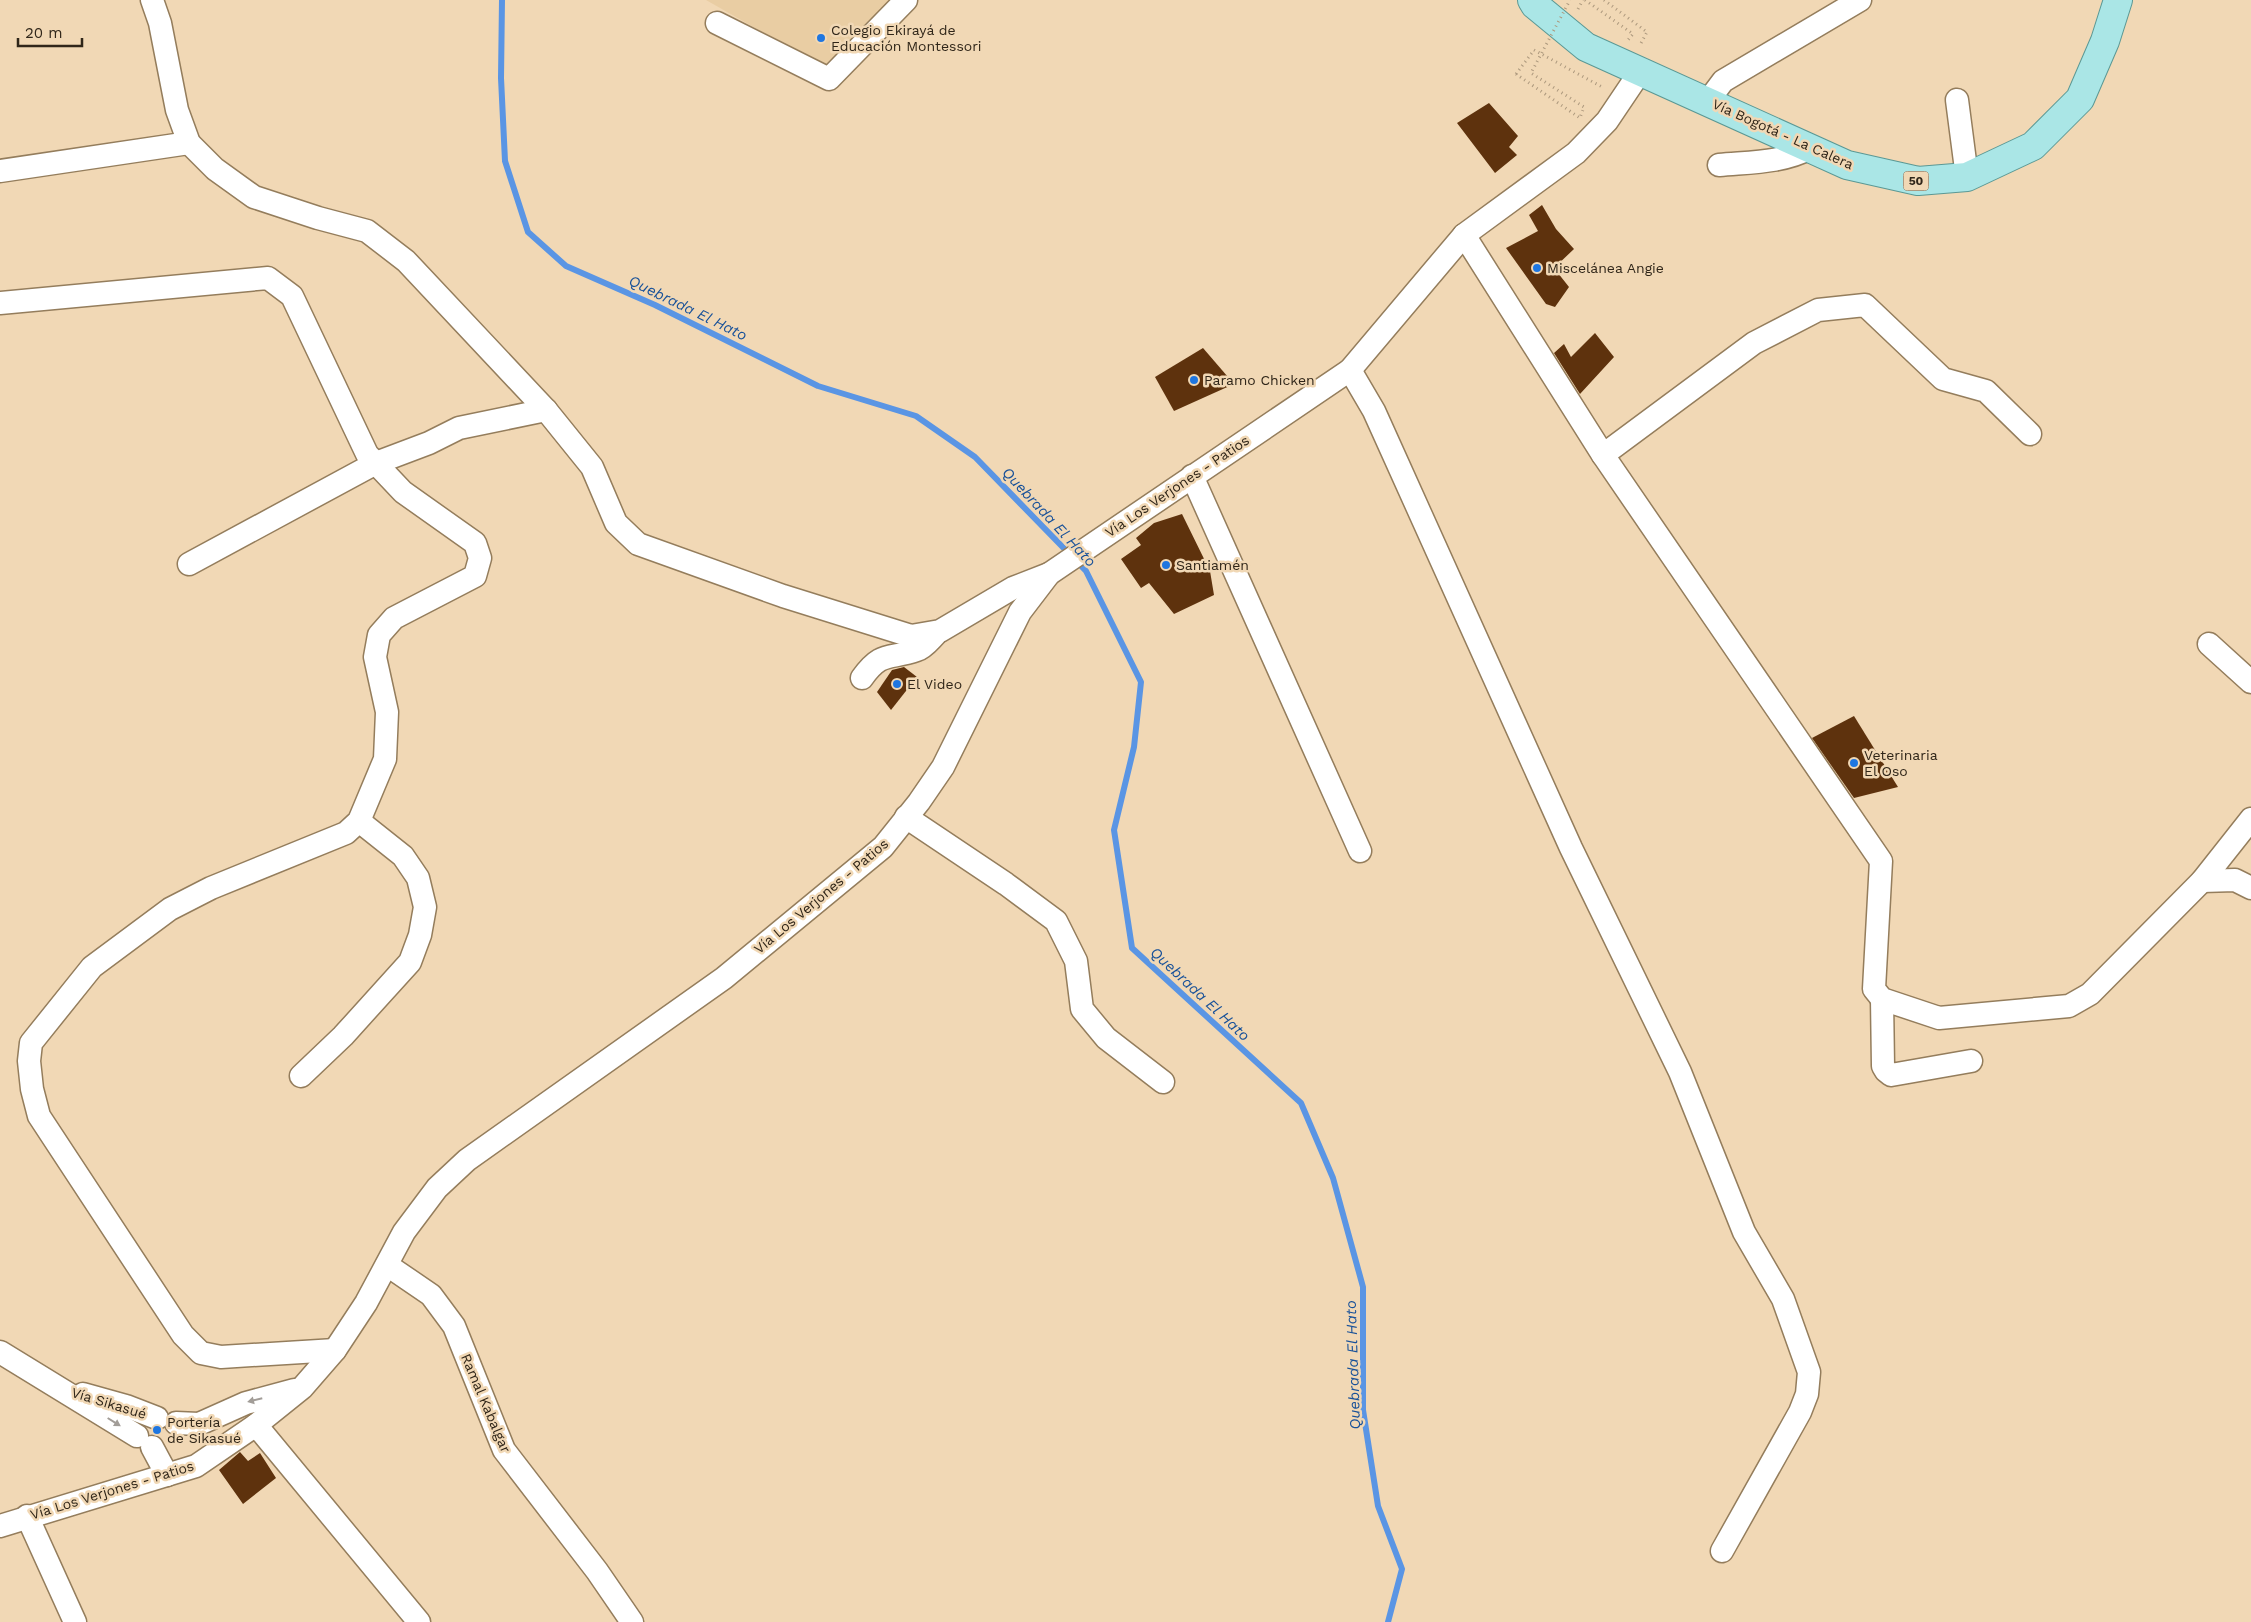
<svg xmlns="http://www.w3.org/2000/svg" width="2251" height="1622" font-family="'Work Sans',sans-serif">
<rect width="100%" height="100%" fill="#f1d8b5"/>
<path fill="#e9cda3" d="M 706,0 L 902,0 L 838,75 Z"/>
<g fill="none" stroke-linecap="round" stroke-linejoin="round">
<path stroke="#5a95e4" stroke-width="6" d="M 502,0 L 501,78 L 505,161 L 528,232 L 566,266 L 655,305 L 818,386 L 916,416 L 975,457 L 1086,571 L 1141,682 L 1134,747 L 1114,830 L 1132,948 L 1301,1103 L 1333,1178 L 1363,1287 L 1363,1410 L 1378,1506 L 1402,1569 L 1388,1622"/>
</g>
<g fill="#5e320d">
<path d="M 1489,103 L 1518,136 L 1509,147 L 1517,155 L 1495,173 L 1457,123 Z"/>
<path d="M 1542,205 L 1556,229 L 1574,249 L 1554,268 L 1569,287 L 1555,307 L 1546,304 L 1506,248 L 1538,231 L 1529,215 Z"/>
<path d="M 1595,333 L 1614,357 L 1580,394 L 1554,353 L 1564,344 L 1571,357 Z"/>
<path d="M 1203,348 L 1234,384 L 1174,411 L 1155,377 Z"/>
<path d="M 1182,514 L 1210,571 L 1214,595 L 1174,614 L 1149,583 L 1141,588 L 1121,559 L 1141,545 L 1136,538 L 1154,523 Z"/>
<path d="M 904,667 L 917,677 L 891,710 L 877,692 L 892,670 Z"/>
<path d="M 1854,716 L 1898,787 L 1854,798 L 1812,738 Z"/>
<path d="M 240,1452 L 248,1461 L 260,1453 L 276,1478 L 243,1504 L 219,1470 Z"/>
</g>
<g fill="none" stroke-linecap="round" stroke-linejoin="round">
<g stroke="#947d5c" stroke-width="25">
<g id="minor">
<path d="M 152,0 L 160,23 L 177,110 L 189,143 L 215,169 L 254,197 L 318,218 L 367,231 L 406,261 L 546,410 L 592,467 L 616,523 L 638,544 L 783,596 L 911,636 L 940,631 L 1013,588 L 1049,574"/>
<path d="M 717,23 L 829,79 L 906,0"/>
<path d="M 1957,100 L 1967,177"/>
<path d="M 1708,101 L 1723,81 L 1860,0"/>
<path d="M 1719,165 C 1749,162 1783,163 1810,148"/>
<path d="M 0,171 L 189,143"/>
<path d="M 1464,235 L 1603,455 L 1881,861 L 1874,989 L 1882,999 L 1939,1018 L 2069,1006 L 2090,994 L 2202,881 L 2251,819"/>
<path d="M 0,303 L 268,278 L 292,296 L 367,454 L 403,492 L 475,543 L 480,558 L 475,576 L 394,618 L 379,635 L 375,657 L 387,712 L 385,759 L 359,821 L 346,833 L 211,888 L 170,909 L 92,967 L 31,1043 L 29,1061 L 32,1089 L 39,1116 L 183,1335 L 201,1353 L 221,1357 L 335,1350"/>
<path d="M 1350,370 L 1374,411 L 1571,848 L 1680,1072 L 1744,1232 L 1783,1299 L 1809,1372 L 1807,1394 L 1800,1412 L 1722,1551"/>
<path d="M 1603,455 L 1754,343 L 1818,310 L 1865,305 L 1943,379 L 1986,391 L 2030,434"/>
<path d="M 1192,476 L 1360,851"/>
<path d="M 189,564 L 376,463 L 429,443 L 459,428 L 546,410"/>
<path d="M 2209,644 L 2251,682"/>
<path d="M 862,678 C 882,650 889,660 917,650 C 924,648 930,640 935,635"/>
<path d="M 906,817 L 1006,884 L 1056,921 L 1076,961 L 1082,1009 L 1106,1038 L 1163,1082"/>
<path d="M 2202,881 L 2235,880 L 2251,888"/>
<path d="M 1882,999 L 1883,1066 L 1886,1071 L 1891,1075 L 1971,1061"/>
<path d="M 301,1076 L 343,1036 L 410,962 L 420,935 L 425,907 L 418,878 L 403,856 L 359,821"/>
<path d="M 387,1265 L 431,1295 L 454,1326 L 504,1450 L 597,1571 L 632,1622"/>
<path d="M 0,1352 L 137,1436"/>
<path d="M 83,1394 L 126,1406 L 157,1418"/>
<path d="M 176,1423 L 199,1424 L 246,1403 L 294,1390"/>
<path d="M 256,1425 L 419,1622"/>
<path d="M 152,1447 L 167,1475"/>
<path d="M 27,1516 L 75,1622"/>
<path d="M 0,1526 L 196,1466 L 256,1425 L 302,1388 L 335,1350 L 366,1303 L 404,1232 L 437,1188 L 467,1160 L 724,978 L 883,847 L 919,802 L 943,767 L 1020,612 L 1049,574 L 1350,370 L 1464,235 L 1576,153 L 1607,121 L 1640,72"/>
</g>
</g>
<g stroke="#5b9894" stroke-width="30">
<path id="major" d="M 1532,0 L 1535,5 L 1586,47 L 1847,165 L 1918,181 L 1967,177 L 2033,146 L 2080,99 L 2105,41 L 2118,0"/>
</g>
<g stroke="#ac987d" stroke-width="3" stroke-dasharray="1 4" stroke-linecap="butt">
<path d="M 1585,0 L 1633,34 L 1628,40"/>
<path d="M 1604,0 L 1647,32 L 1640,45 L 1641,45"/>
<path d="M 1578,9 L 1583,0"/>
<path d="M 1516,74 L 1534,50 L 1604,88"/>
</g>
<use href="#minor" stroke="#fff" stroke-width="22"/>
<use href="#major" stroke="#aae6e6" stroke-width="28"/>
<path stroke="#ac987d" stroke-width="3" stroke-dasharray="1 4" stroke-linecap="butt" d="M 1516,74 L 1580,118 L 1584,107 L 1531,73 L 1570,0"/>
</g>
<defs><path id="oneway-solid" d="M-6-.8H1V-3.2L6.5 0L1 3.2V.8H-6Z" transform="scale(1.25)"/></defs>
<g fill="#a29d98">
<use href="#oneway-solid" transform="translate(255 1400) rotate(166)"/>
<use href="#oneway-solid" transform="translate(114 1422) rotate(32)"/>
</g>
<g fill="#1e76e0" stroke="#f1d8b5" stroke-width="2">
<circle cx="821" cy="38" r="5"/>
<circle cx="1537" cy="268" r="5"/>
<circle cx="1194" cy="380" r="5"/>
<circle cx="1166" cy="565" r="5"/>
<circle cx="897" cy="684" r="5"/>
<circle cx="1854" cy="763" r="5"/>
<circle cx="157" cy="1430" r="5"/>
</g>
<g text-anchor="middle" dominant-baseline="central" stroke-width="5" stroke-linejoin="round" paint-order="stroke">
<rect fill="#f1d8b5" stroke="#6a5b48" stroke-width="1" x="1903.5" y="171.5" width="25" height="19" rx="4"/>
<g font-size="12" font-weight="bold" fill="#302619">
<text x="1916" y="181">50</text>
</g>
<g font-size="14" fill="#302619" stroke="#f1d8b5" text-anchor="start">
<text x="831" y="30">Colegio Ekirayá de<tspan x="831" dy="16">Educación Montessori</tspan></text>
<text x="1547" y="268">Miscelánea Angie</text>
<text x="1204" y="380">Paramo Chicken</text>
<text x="1176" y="565">Santiamén</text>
<text x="907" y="684">El Video</text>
<text x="1864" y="755">Veterinaria<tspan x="1864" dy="16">El Oso</tspan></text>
<text x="167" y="1422">Portería<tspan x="167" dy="16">de Sikasué</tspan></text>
</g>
<g font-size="14" fill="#302619" stroke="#f1d8b5">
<text transform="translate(1783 134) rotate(24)">Vía Bogotá - La Calera</text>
<text transform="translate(1177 486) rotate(-34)">Vía Los Verjones - Patios</text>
<text transform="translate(821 896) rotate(-40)">Vía Los Verjones - Patios</text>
<text transform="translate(109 1403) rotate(17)">Vía Sikasué</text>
<text transform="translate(486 1403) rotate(67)">Ramal Kabalgar</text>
<text transform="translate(112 1490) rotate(-17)">Vía Los Verjones - Patios</text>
</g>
<g font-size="15" font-style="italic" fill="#185199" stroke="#f1d8b5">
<text transform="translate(688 308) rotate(26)">Quebrada El Hato</text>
<text transform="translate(1049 517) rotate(47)">Quebrada El Hato</text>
<text transform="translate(1200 994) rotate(43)">Quebrada El Hato</text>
<text transform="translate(1353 1365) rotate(-92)">Quebrada El Hato</text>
</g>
</g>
<path d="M18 38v8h64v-8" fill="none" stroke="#302619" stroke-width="2.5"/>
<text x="25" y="38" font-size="15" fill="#302619" stroke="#f1d8b5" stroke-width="4" paint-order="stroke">20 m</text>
</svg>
